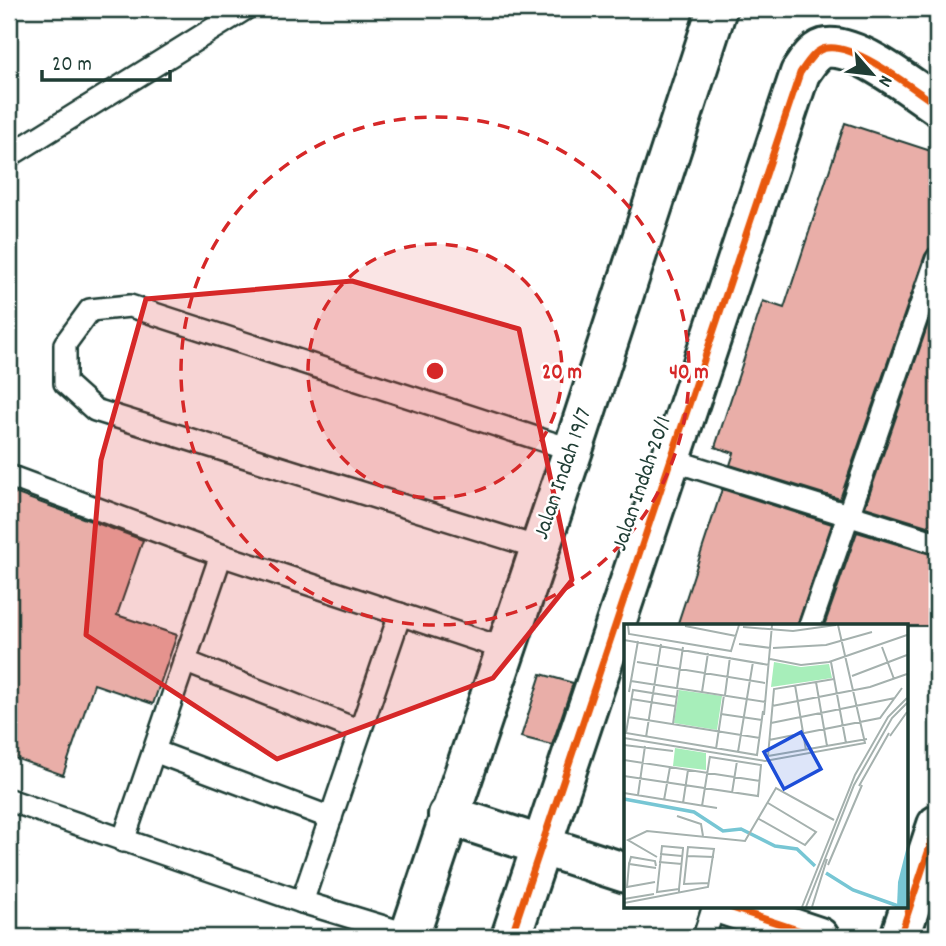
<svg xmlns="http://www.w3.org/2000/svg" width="946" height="946" font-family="Dekko,sans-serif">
<rect width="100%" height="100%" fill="#fff"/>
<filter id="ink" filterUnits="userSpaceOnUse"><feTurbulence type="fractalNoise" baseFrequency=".0143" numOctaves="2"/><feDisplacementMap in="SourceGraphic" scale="14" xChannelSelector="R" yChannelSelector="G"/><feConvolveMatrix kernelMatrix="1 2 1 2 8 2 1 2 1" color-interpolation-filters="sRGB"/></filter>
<g filter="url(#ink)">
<g fill="#e9aea8" stroke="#1f3d34" stroke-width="2">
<path d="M 845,123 L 937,153 L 937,246 L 929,249 L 925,255 L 840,499 L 730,465 L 734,453 L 715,447 L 763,301 L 784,308 Z"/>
<path d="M 937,298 L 937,529 L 865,507 Z"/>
<path d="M 722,489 L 832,524 L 797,626 L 677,626 Z"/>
<path d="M 9,491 L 143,540 L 117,615 L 177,635 L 153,704 L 94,684 L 63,775 L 9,756 Z"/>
<path d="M 857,532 L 937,556 L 937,626 L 824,626 Z"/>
<path d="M 541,674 L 573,683 L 552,745 L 521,737 Z"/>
</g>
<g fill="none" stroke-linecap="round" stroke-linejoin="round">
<g stroke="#1f3d34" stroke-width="26">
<g id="lane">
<path d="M 9,156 L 245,9"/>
<path d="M 672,460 L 937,543"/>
<path d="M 9,476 L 221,555 L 505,649"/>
<path d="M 539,548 L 95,410 L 65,383 L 65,344 L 90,310 L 130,306 L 573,450"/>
<path d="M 810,626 L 937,259"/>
<path d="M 184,661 L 360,731"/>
<path d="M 154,751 L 331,818"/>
<path d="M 9,800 L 302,902 L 410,935"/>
<path d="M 123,841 L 221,555"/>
<path d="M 302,902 L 400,614"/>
<path d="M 704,937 L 714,906"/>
</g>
</g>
<g stroke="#1f3d34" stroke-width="44">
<g id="street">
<path d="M 448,815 L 626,873"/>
<path d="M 726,906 L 819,937"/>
<path d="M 511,937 L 800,73 C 807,63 815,49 827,48 C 857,44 912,88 937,105"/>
<path d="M 900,937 L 937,825"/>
</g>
</g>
<g stroke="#1f3d34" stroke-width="44">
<path id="secondary" d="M 409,937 L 573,450 L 717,9"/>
</g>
<use href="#lane" stroke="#fff" stroke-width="21"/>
<use href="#street" stroke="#fff" stroke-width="38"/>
<use href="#secondary" stroke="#fff" stroke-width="38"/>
<g stroke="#fff" stroke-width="11">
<g id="cycleway">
<path d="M 726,906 L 819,937"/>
<path d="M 511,937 L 800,73 C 807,63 815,49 827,48 C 857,44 912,88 937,105"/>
<path d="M 900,937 L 937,825"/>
</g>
</g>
<use href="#cycleway" stroke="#e8590c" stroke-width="7"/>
</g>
</g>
<path fill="#d62828" fill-opacity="0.2" stroke="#d62828" stroke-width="5" stroke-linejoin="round" d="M 352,281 L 519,329 L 572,580 L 493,678 L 277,759 L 86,635 L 101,460 L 146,299 Z"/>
<circle cx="435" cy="371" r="127" fill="#d62828" fill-opacity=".12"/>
<g fill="none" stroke="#d62828" stroke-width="3.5" stroke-dasharray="12 9">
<circle cx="435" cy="371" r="127"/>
<circle cx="435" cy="371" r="254"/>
</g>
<g text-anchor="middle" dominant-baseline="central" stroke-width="5" stroke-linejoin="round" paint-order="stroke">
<g font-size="23" fill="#1f3d34" stroke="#fff">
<text transform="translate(564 474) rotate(-71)">Jalan Indah 19/7</text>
<text transform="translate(643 484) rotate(-71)">Jalan Indah 20/1</text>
</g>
</g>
<g transform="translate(624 624)">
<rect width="284" height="284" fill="#fff"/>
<path d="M 150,38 L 177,43 L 205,40 L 208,54 L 147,63 ZM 55,66 L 98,72 L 93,106 L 50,99 ZM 51,124 L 82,129 L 82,146 L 49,142 Z" fill="#a7eeba"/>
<path d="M 283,222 L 283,283 L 273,283 L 274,258 Z" fill="#77c6d4"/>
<path fill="none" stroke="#77c6d4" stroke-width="3.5" d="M 0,175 L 70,188 L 99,207 L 117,205 L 151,222 L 173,225 L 191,242M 202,249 L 229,266 L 277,283"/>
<path fill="none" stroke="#a5b1ae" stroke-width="2" d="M 4,1 L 5,10 L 107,27 L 115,1M 61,2 L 112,12M 119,3 L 169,7 L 212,1M 0,16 L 145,41M 115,20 L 147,24M 258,23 L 270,55M 149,24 L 202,21 L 248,8M 146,35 L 177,41 L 205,38 L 283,11M 13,38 L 141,59M 207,38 L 222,119M 228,52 L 283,31M 210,55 L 150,65 L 144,132 L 243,115M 7,57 L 142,78M 192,58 L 203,122M 171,61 L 182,126M 53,64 L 59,23M 5,68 L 14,17M 78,68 L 84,29M 101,71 L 106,33M 53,73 L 9,66 L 2,109 L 133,131 L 139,87M 7,75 L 51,82M 148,82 L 246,63 L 283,50M 97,90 L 138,96M 140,91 L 148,1M 4,93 L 136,114M 147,99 L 271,74M 49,100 L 54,64M 266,112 L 283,88M 22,113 L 37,20M 0,114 L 141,137 L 241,119 L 214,1M 145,116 L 256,94 L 278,64M 0,121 L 49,127M 92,125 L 100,71M 114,128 L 129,38M 0,136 L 136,157M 0,152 L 134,172 L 137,141 L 86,133M 235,162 L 265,109M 0,169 L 93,184M 108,169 L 113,137M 14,171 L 21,122M 40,176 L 46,143M 59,179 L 64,146M 78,182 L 86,132M 53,192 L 77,200 L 79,212M 135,195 L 181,221 L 192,208 L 144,179M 36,230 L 58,232M 63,232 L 90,233M 33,233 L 4,216 L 23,207 L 121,217 L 152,164 L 210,196M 35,238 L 58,240M 5,240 L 7,233 L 31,237 L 32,242M 204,241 L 238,161M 31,258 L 3,263 L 5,240 L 32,244M 55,268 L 55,265 L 59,225 L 59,224 L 38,222 L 33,268 L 55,265M 0,275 L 30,270M 0,279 L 84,263 L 90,225 L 64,223 L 60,260 L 84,259M 178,283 L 231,151 L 264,93 L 283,74M 182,283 L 230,161 L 268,94 L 283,79M 188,283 L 203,235"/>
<path fill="#1d4ed8" fill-opacity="0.15" stroke="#1d4ed8" stroke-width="3.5" d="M 177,108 L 197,145 L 160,165 L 140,128 Z"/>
<rect width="284" height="284" fill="none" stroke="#1f3d34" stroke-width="3.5"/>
</g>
<circle cx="435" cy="371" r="10" fill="#d62828" stroke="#fff" stroke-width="3.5"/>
<g font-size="21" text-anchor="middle" font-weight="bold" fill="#d62828" stroke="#fff" stroke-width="5" stroke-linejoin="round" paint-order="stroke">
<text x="562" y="378">20 m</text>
<text x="689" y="378">40 m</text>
</g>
<rect width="946" height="946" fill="none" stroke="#fff" stroke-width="35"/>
<rect x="18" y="18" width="911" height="911" fill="none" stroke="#1f3d34" stroke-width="2.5" filter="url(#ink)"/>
<g transform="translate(872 74) rotate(118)" stroke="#ffffff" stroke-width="5" paint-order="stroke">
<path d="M0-5L12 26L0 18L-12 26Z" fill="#1f3d34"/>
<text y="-10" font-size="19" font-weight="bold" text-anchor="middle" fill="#1f3d34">N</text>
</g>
<path d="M42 70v10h128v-10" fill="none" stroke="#1f3d34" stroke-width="3.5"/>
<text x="52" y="70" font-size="21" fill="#1f3d34" stroke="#ffffff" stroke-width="5" paint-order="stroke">20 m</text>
</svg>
